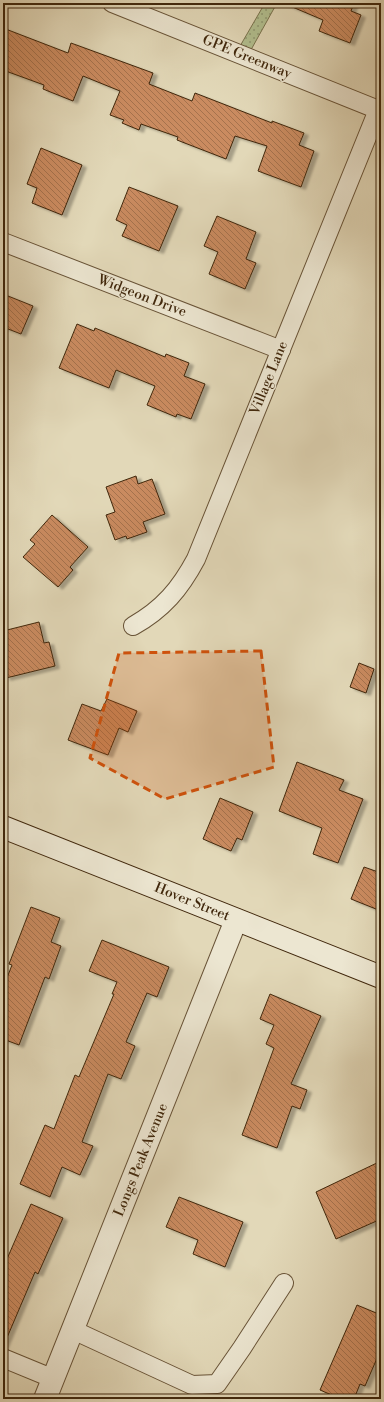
<svg xmlns="http://www.w3.org/2000/svg" width="384" height="1402" font-family="'Libre Bodoni',serif">
<defs>
<pattern id="grass-dots" width="8" height="8" patternUnits="userSpaceOnUse"><rect width="8" height="8" fill="#b2bf8f"/><path d="M2 2h.1M6 6h.1" fill="none" stroke="#929b73" stroke-width="1.8" stroke-linecap="round"/></pattern>
<pattern id="building-back-hatch" width="6" height="6" patternUnits="userSpaceOnUse"><rect width="6" height="6" fill="#ca8b60"/><path d="M-1 5l2 2M0 0l6 6M5-1l2 2" fill="none" stroke="#a5724e"/></pattern>
<filter id="shadow"><feDropShadow dx="4.5" dy="2.5" stdDeviation="1" flood-color="#0004"/></filter>
</defs>
<rect width="100%" height="100%" fill="#e2d8b8"/>
<filter id="stains"><feTurbulence type="fractalNoise" baseFrequency=".005" numOctaves="4"/><feColorMatrix values="0 0 0 0 .2 0 0 0 0 .09 0 0 0 0 .02 0 0 0 .5 -.17"/></filter>
<radialGradient id="worn" r=".72"><stop offset=".6" stop-color="#630" stop-opacity="0"/><stop offset="1" stop-color="#630" stop-opacity=".3"/></radialGradient>
<path fill="url(#grass-dots)" stroke="#79734e" d="M 265,3 L 277,3 L 247,57 L 236,53 Z"/>
<g fill="url(#building-back-hatch)" stroke="#40270c" filter="url(#shadow)">
<path d="M 283,3 L 354,3 L 351,11 L 361,15 L 350,43 L 319,31 L 323,20 Z"/>
<path d="M 3,28 L 68,53 L 71,43 L 153,73 L 149,84 L 192,101 L 195,93 L 272,123 L 272,121 L 304,133 L 299,145 L 314,151 L 301,187 L 258,171 L 267,146 L 235,136 L 226,159 L 177,140 L 178,137 L 141,124 L 139,130 L 122,123 L 124,120 L 110,115 L 120,91 L 83,76 L 73,101 L 43,89 L 44,85 L 3,70 Z"/>
<path d="M 41,148 L 82,165 L 62,215 L 32,203 L 37,188 L 27,184 Z"/>
<path d="M 129,187 L 178,206 L 159,251 L 122,236 L 127,225 L 116,220 Z"/>
<path d="M 217,216 L 256,232 L 246,259 L 256,263 L 245,289 L 209,274 L 218,252 L 204,246 Z"/>
<path d="M 3,294 L 33,306 L 21,334 L 3,327 Z"/>
<path d="M 77,324 L 94,331 L 95,328 L 165,357 L 166,354 L 189,363 L 184,376 L 205,384 L 191,419 L 177,414 L 176,417 L 147,405 L 155,386 L 116,370 L 109,388 L 59,368 Z"/>
<path d="M 136,476 L 138,484 L 152,479 L 165,514 L 143,522 L 147,532 L 127,539 L 126,536 L 115,540 L 106,515 L 115,512 L 106,487 Z"/>
<path d="M 52,515 L 88,547 L 70,567 L 73,570 L 58,587 L 23,557 L 35,544 L 30,540 Z"/>
<path d="M 39,622 L 44,643 L 49,642 L 55,666 L 6,678 L 3,666 L 3,631 Z"/>
<path d="M 359,663 L 374,669 L 366,693 L 350,687 Z"/>
<path d="M 107,699 L 137,711 L 128,732 L 119,728 L 108,755 L 68,740 L 82,704 L 101,711 Z"/>
<path d="M 297,762 L 344,780 L 339,790 L 363,799 L 338,863 L 313,854 L 322,828 L 279,811 Z"/>
<path d="M 220,798 L 253,812 L 242,840 L 237,838 L 231,851 L 203,839 Z"/>
<path d="M 364,867 L 381,873 L 381,911 L 351,899 Z"/>
<path d="M 31,907 L 60,918 L 51,942 L 61,946 L 49,979 L 45,977 L 19,1045 L 3,1039 L 3,988 L 12,965 L 9,964 Z"/>
<path d="M 102,940 L 169,967 L 157,997 L 147,993 L 126,1042 L 135,1046 L 121,1079 L 108,1074 L 82,1142 L 93,1146 L 80,1175 L 62,1167 L 50,1197 L 20,1184 L 45,1125 L 54,1129 L 75,1075 L 79,1077 L 114,994 L 112,994 L 117,982 L 89,971 Z"/>
<path d="M 270,994 L 321,1016 L 291,1084 L 307,1090 L 300,1109 L 292,1106 L 277,1148 L 242,1135 L 274,1048 L 266,1044 L 274,1025 L 260,1019 Z"/>
<path d="M 381,1161 L 381,1219 L 336,1239 L 316,1192 Z"/>
<path d="M 179,1197 L 243,1222 L 225,1267 L 193,1254 L 198,1240 L 166,1227 Z"/>
<path d="M 31,1204 L 63,1218 L 38,1274 L 35,1272 L 3,1347 L 3,1268 Z"/>
<path d="M 357,1305 L 381,1315 L 381,1349 L 365,1386 L 360,1384 L 354,1399 L 341,1399 L 320,1390 Z"/>
</g>
<g fill="none" stroke-linecap="round" stroke-linejoin="round">
<g stroke="#685337" stroke-width="20">
<g id="minor">
<path d="M 112,3 L 381,111"/>
<path d="M 3,242 L 281,350"/>
<path d="M 133,626 C 163,609 180,589 196,559 L 378,110"/>
<path d="M 73,1330 L 192,1385 L 217,1384 L 242,1348 L 284,1283"/>
<path d="M 3,1358 L 54,1379"/>
</g>
</g>
<g stroke="#685337" stroke-width="24">
<path id="tertiary" d="M 45,1399 L 236,920"/>
</g>
<g stroke="#40270c" stroke-width="24">
<path id="secondary" d="M 3,827 L 381,977"/>
</g>
<use href="#minor" stroke="#ece6d1" stroke-width="18"/>
<use href="#tertiary" stroke="#ece6d1" stroke-width="22"/>
<use href="#secondary" stroke="#ece6d1" stroke-width="22"/>
</g>
<path fill="#cf520c" fill-opacity="0.2" stroke="#cf520c" stroke-width="3" stroke-dasharray="8 5" stroke-linejoin="round" d="M 261,651 L 274,767 L 165,799 L 90,758 L 119,653 Z"/>
<g text-anchor="middle" dominant-baseline="central" stroke-width="3" stroke-linejoin="round" paint-order="stroke">
<g font-size="14" fill="#40270c" stroke="#ece6d1">
<text transform="translate(247 57) rotate(22)">GPE Greenway</text>
<text transform="translate(142 296) rotate(21)">Widgeon Drive</text>
<text transform="translate(269 378) rotate(-68)">Village Lane</text>
<text transform="translate(192 902) rotate(22)">Hover Street</text>
<text transform="translate(141 1160) rotate(-68)">Longs Peak Avenue</text>
</g>
</g>
<rect width="384" height="1402" fill="none" stroke="#e2d8b8" stroke-width="16"/>
<rect x="4" y="4" width="376" height="1394" fill="none" stroke="#40270c" stroke-width="2"/>
<rect x="8" y="8" width="368" height="1386" fill="none" stroke="#40270c"/>
<rect width="100%" height="100%" filter="url(#stains)"/>
<rect width="100%" height="100%" fill="url(#worn)"/>
</svg>
